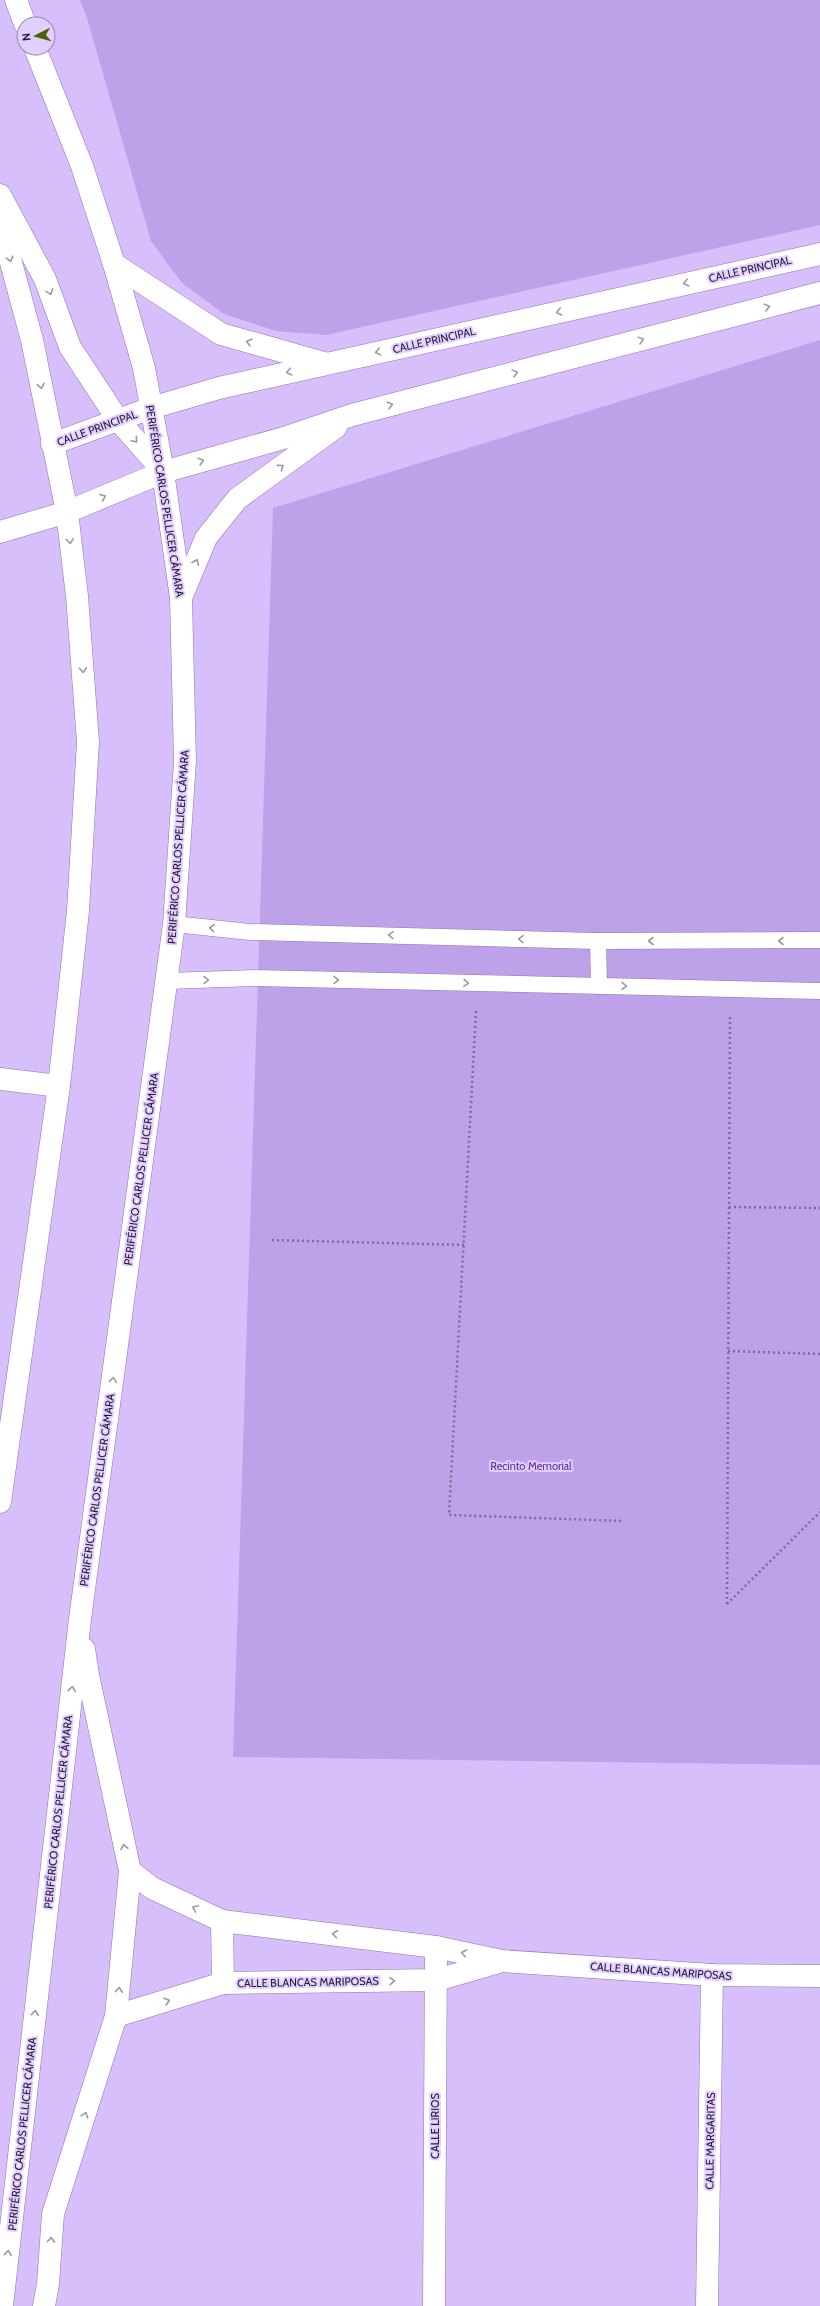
<svg xmlns="http://www.w3.org/2000/svg" width="820" height="2306" font-family="Cabin,sans-serif">
<rect width="100%" height="100%" fill="#d7bffc"/>
<g fill="#bea2e9">
<path d="M 80,0 L 820,0 L 820,225 L 326,335 L 276,331 L 224,314 L 182,283 L 151,241 L 87,18 Z"/>
<path d="M 820,340 L 820,1765 L 233,1757 L 273,508 Z"/>
</g>
<g fill="none" stroke-linecap="round" stroke-linejoin="round">
<g stroke="#8e70b8" stroke-width="17">
<g id="service">
<path d="M 174,924 L 250,932 L 598,941 L 820,940"/>
<path d="M 598,941 L 599,986"/>
<path d="M 167,981 L 255,978 L 820,991"/>
</g>
</g>
<g stroke="#8e70b8" stroke-width="23">
<g id="minor">
<path d="M 0,532 L 67,512"/>
<path d="M 0,1079 L 59,1086"/>
<path d="M 434,2306 L 436,1947"/>
<path d="M 707,2306 L 712,1975"/>
</g>
</g>
<g stroke="#8e70b8" stroke-width="23">
<g id="tertiary">
<path d="M 114,264 L 221,334 L 324,363"/>
<path d="M 52,444 L 151,408 L 219,388 L 820,254"/>
<path d="M 67,512 L 163,472 L 287,437 L 352,415 L 820,293"/>
<path d="M 181,598 L 206,538 L 237,499 L 336,427"/>
<path d="M 130,1871 L 152,1888 L 222,1921 L 436,1947 L 502,1961 L 712,1975 L 820,1976"/>
<path d="M 222,1921 L 223,1983"/>
<path d="M 116,2016 L 223,1983 L 437,1980 L 499,1962"/>
</g>
</g>
<g stroke="#8e70b8" stroke-width="23">
<g id="primary">
<path d="M 16,0 L 25,24"/>
<path d="M 0,195 L 45,279 L 70,347 L 118,420 L 163,471"/>
<path d="M 0,222 L 32,340 L 67,512 L 77,596 L 88,742 L 78,911 L 59,1086 L 0,1502"/>
<path d="M 2,2306 L 80,1619 L 174,924 L 185,761 L 181,598 L 163,472 L 144,368 L 114,264 L 82,166 L 35,48"/>
<path d="M 44,2306 L 48,2284 L 53,2214 L 116,2016 L 130,1871 L 88,1675 L 84,1649"/>
</g>
</g>
<g stroke="#7d6b98" stroke-width="2.5" stroke-dasharray="2 3" stroke-linecap="butt">
<path d="M 476,1011 L 449,1515 L 624,1521"/>
<path d="M 729,1207 L 820,1208"/>
<path d="M 272,1240 L 464,1245"/>
<path d="M 728,1351 L 820,1354"/>
<path d="M 727,1604 L 730,1017"/>
<path d="M 727,1604 L 820,1512"/>
</g>
<use href="#service" stroke="#fff" stroke-width="16"/>
<use href="#minor" stroke="#fff" stroke-width="22"/>
<use href="#tertiary" stroke="#fff" stroke-width="22"/>
<use href="#primary" stroke="#fff" stroke-width="22"/>
</g>
<defs><path id="oneway-chevron" d="M-2-3.5L2.5 0L-2 3.5" fill="none" stroke-width="1.6" stroke-linecap="round" stroke-linejoin="round"/></defs>
<g stroke="#9d98a5">
<use href="#oneway-chevron" transform="translate(10 259) rotate(75)"/>
<use href="#oneway-chevron" transform="translate(686 283) rotate(167)"/>
<use href="#oneway-chevron" transform="translate(50 292) rotate(70)"/>
<use href="#oneway-chevron" transform="translate(767 307) rotate(-15)"/>
<use href="#oneway-chevron" transform="translate(559 312) rotate(167)"/>
<use href="#oneway-chevron" transform="translate(641 340) rotate(-15)"/>
<use href="#oneway-chevron" transform="translate(249 342) rotate(-164)"/>
<use href="#oneway-chevron" transform="translate(378 352) rotate(167)"/>
<use href="#oneway-chevron" transform="translate(289 372) rotate(167)"/>
<use href="#oneway-chevron" transform="translate(515 373) rotate(-15)"/>
<use href="#oneway-chevron" transform="translate(41 386) rotate(79)"/>
<use href="#oneway-chevron" transform="translate(390 405) rotate(-15)"/>
<use href="#oneway-chevron" transform="translate(135 440) rotate(49)"/>
<use href="#oneway-chevron" transform="translate(201 461) rotate(-16)"/>
<use href="#oneway-chevron" transform="translate(281 467) rotate(-36)"/>
<use href="#oneway-chevron" transform="translate(103 497) rotate(-23)"/>
<use href="#oneway-chevron" transform="translate(70 541) rotate(83)"/>
<use href="#oneway-chevron" transform="translate(196 562) rotate(-67)"/>
<use href="#oneway-chevron" transform="translate(83 670) rotate(86)"/>
<use href="#oneway-chevron" transform="translate(212 928) rotate(-174)"/>
<use href="#oneway-chevron" transform="translate(391 935) rotate(-178)"/>
<use href="#oneway-chevron" transform="translate(521 939) rotate(-178)"/>
<use href="#oneway-chevron" transform="translate(651 941) rotate(180)"/>
<use href="#oneway-chevron" transform="translate(781 941) rotate(180)"/>
<use href="#oneway-chevron" transform="translate(206 980) rotate(-2)"/>
<use href="#oneway-chevron" transform="translate(336 980) rotate(1)"/>
<use href="#oneway-chevron" transform="translate(466 983) rotate(1)"/>
<use href="#oneway-chevron" transform="translate(624 986) rotate(1)"/>
<use href="#oneway-chevron" transform="translate(113 1380) rotate(-82)"/>
<use href="#oneway-chevron" transform="translate(72 1689) rotate(-84)"/>
<use href="#oneway-chevron" transform="translate(124 1847) rotate(-102)"/>
<use href="#oneway-chevron" transform="translate(195 1908) rotate(-155)"/>
<use href="#oneway-chevron" transform="translate(335 1934) rotate(-173)"/>
<use href="#oneway-chevron" transform="translate(464 1953) rotate(-168)"/>
<use href="#oneway-chevron" transform="translate(392 1981) rotate(-1)"/>
<use href="#oneway-chevron" transform="translate(119 1990) rotate(-85)"/>
<use href="#oneway-chevron" transform="translate(167 2001) rotate(-18)"/>
<use href="#oneway-chevron" transform="translate(35 2013) rotate(-84)"/>
<use href="#oneway-chevron" transform="translate(85 2115) rotate(-72)"/>
<use href="#oneway-chevron" transform="translate(51 2240) rotate(-86)"/>
<use href="#oneway-chevron" transform="translate(8 2253) rotate(-84)"/>
</g>
<g text-anchor="middle" dominant-baseline="central" stroke-width="4" stroke-linejoin="round" paint-order="stroke">
<g font-size="11" fill="#261936" stroke="#e1cffe">
<text transform="translate(750 269) rotate(-13)">CALLE PRINCIPAL</text>
<text transform="translate(434 340) rotate(-13)">CALLE PRINCIPAL</text>
<text transform="translate(97 428) rotate(-20)">CALLE PRINCIPAL</text>
<text transform="translate(165 501) rotate(81)">PERIFÉRICO CARLOS PELLICER CÁMARA</text>
<text transform="translate(178 847) rotate(-86)">PERIFÉRICO CARLOS PELLICER CÁMARA</text>
<text transform="translate(141 1169) rotate(-82)">PERIFÉRICO CARLOS PELLICER CÁMARA</text>
<text transform="translate(97 1490) rotate(-82)">PERIFÉRICO CARLOS PELLICER CÁMARA</text>
<text transform="translate(58 1812) rotate(-84)">PERIFÉRICO CARLOS PELLICER CÁMARA</text>
<text transform="translate(661 1971) rotate(4)">CALLE BLANCAS MARIPOSAS</text>
<text transform="translate(308 1982) rotate(-1)">CALLE BLANCAS MARIPOSAS</text>
<text transform="translate(435 2126) rotate(-90)">CALLE LIRIOS</text>
<text transform="translate(22 2134) rotate(-84)">PERIFÉRICO CARLOS PELLICER CÁMARA</text>
<text transform="translate(710 2141) rotate(-89)">CALLE MARGARITAS</text>
</g>
<g font-size="11" fill="#61289a" stroke="#e1cffe">
<text x="531" y="1466">Recinto Memorial</text>
</g>
</g>
<g transform="translate(36 36) rotate(264)"><circle r="19" fill="#e1cffe" stroke="#9686ae"/>
<path d="M0-3L7 15L0 10L-7 15Z" fill="#4d6006"/>
<text y="-6" font-size="11" font-weight="bold" text-anchor="middle" fill="#261936">N</text>
</g>
</svg>
